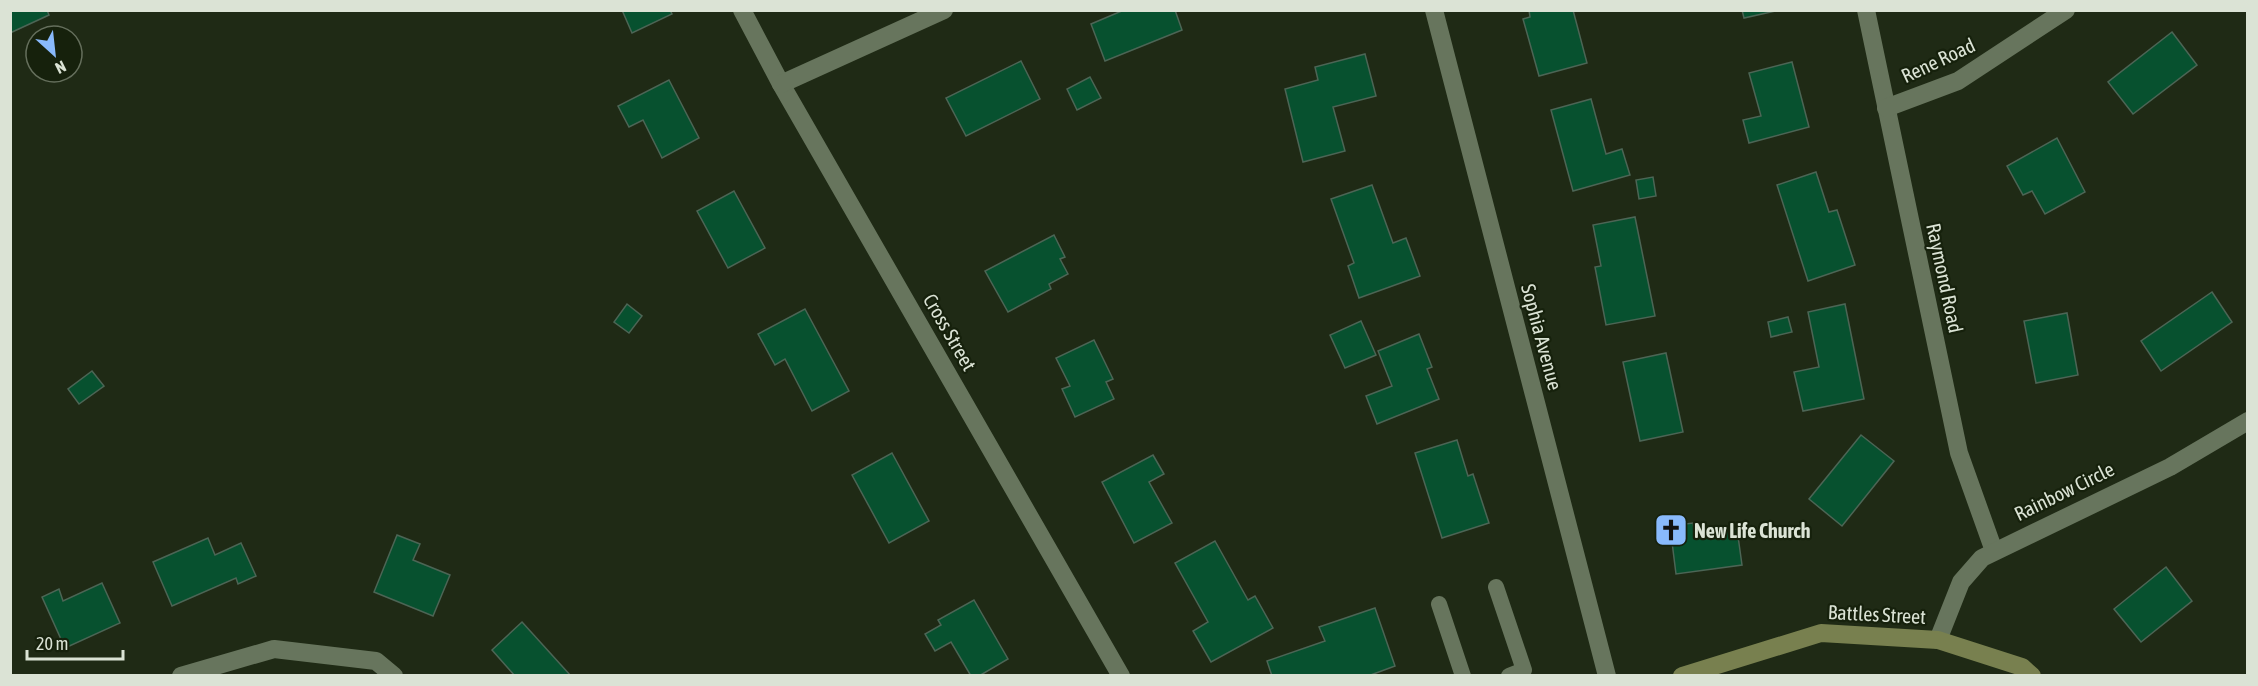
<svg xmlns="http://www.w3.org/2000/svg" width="2258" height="686" font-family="'Asap Condensed',sans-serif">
<rect width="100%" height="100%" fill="#1f2a15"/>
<g fill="#07512f" stroke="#4c6555" stroke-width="1.5">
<path d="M 10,10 L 47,10 L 49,15 L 10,33 Z"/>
<path d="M 622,10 L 670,10 L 672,14 L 632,33 Z"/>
<path d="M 1124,10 L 1175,10 L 1182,30 L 1105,61 L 1091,24 Z"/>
<path d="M 1529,10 L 1573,10 L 1587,63 L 1539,76 L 1523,19 L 1530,17 Z"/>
<path d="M 1742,10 L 1780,10 L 1744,18 Z"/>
<path d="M 2172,32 L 2197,65 L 2133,114 L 2108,82 Z"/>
<path d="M 1365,54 L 1376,96 L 1333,107 L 1345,151 L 1303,162 L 1285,89 L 1318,80 L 1315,67 Z"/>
<path d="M 1021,61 L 1040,99 L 966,136 L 946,98 Z"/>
<path d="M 1792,62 L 1809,127 L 1749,143 L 1743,120 L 1761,116 L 1749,73 Z"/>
<path d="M 1090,77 L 1101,98 L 1077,110 L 1067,89 Z"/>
<path d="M 669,80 L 699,138 L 662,158 L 643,120 L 629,127 L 618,106 Z"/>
<path d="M 1591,99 L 1606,154 L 1622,149 L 1630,175 L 1573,191 L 1551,110 Z"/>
<path d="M 2057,138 L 2085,192 L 2045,214 L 2032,191 L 2023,195 L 2007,166 Z"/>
<path d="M 1816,172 L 1829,212 L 1837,210 L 1855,265 L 1808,281 L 1777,185 Z"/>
<path d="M 1653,177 L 1656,196 L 1639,199 L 1636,180 Z"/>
<path d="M 1372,185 L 1393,243 L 1406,238 L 1420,276 L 1359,298 L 1348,266 L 1354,263 L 1331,199 Z"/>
<path d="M 734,191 L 765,248 L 728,268 L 697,211 Z"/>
<path d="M 1635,217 L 1655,316 L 1606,325 L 1595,267 L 1601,266 L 1593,225 Z"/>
<path d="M 1054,235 L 1065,257 L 1060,259 L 1068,274 L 1049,284 L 1051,289 L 1008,312 L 985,271 Z"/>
<path d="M 2212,292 L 2232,322 L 2161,371 L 2141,341 Z"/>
<path d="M 627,304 L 642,316 L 629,333 L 614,322 Z"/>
<path d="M 1845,304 L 1864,399 L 1803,411 L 1794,372 L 1819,367 L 1808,312 Z"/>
<path d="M 805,309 L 849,391 L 812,411 L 785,359 L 775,365 L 758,334 Z"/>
<path d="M 2067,313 L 2078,375 L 2036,383 L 2024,321 Z"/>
<path d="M 1788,317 L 1792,332 L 1771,337 L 1768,322 Z"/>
<path d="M 1361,321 L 1376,355 L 1345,368 L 1330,335 Z"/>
<path d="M 1419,334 L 1432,367 L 1427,369 L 1439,399 L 1377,424 L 1366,396 L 1392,386 L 1378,351 Z"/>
<path d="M 1094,340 L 1113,379 L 1106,382 L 1114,399 L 1075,417 L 1062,389 L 1070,386 L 1056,358 Z"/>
<path d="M 1666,353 L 1683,432 L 1640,441 L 1623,362 Z"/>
<path d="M 92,371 L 104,386 L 79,404 L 68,389 Z"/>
<path d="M 1861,435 L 1894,461 L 1842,526 L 1809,499 Z"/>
<path d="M 1457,440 L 1468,476 L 1473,474 L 1489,523 L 1442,538 L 1415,453 Z"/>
<path d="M 892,453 L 929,521 L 889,543 L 852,475 Z"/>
<path d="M 1153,455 L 1164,474 L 1149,482 L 1172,523 L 1134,543 L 1102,482 Z"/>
<path d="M 1693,523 L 1695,535 L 1737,529 L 1742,565 L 1676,574 L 1670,526 Z"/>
<path d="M 397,535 L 420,544 L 413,560 L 450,575 L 433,616 L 374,592 Z"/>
<path d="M 208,538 L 215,555 L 241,543 L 256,576 L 238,584 L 236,578 L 172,606 L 153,562 Z"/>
<path d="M 1215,541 L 1248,600 L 1255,596 L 1273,628 L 1211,662 L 1193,631 L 1208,622 L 1175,563 Z"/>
<path d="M 2166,567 L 2192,601 L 2141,642 L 2114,609 Z"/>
<path d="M 102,583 L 120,623 L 65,648 L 42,597 L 59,589 L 63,601 Z"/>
<path d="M 974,600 L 1008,659 L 979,676 L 971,676 L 951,642 L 935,651 L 925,634 L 941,625 L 938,620 Z"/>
<path d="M 1375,608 L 1395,666 L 1368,676 L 1272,676 L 1267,661 L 1325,641 L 1319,627 Z"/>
<path d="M 522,622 L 571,676 L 515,676 L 492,650 Z"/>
</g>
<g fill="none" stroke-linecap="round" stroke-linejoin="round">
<g stroke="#67755d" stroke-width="16">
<path d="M 1496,587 L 1524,670 L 1509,676"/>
<path d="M 1439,604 L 1463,676"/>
</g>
<g stroke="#67755d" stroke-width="18">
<path d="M 742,10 L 781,84 L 1121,676"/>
<path d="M 1434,10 L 1607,676"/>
<path d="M 1866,10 L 1959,453 L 1994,551"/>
<path d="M 781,84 L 944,10"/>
<path d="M 1886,108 L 1958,81 L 2066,10"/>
<path d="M 1938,640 L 1961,582 L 1982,558 L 2170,467 L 2248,421"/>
<path d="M 181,676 L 274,649 L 376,661 L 394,676"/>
</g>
<path stroke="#78804f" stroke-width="18" d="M 1682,676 L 1821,633 L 1938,640 L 2022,667 L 2032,676"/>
</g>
<defs>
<g id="church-square" transform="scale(1.725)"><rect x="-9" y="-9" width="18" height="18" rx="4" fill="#89bafc" stroke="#16210c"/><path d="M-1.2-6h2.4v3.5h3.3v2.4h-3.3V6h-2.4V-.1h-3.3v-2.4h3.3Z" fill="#111"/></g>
</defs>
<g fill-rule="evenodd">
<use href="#church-square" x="1671" y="530"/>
</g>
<g text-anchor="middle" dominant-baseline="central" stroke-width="4.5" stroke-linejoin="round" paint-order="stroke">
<g font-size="20" fill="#dbe3d5" stroke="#16210c">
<text transform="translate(1938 60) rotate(-25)">Rene Road</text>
<text transform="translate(1945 278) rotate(78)">Raymond Road</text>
<text transform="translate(950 332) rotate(60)">Cross Street</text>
<text transform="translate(1542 337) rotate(75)">Sophia Avenue</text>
<text transform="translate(2064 491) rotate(-26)">Rainbow Circle</text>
<text transform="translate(1877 614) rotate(3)">Battles Street</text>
</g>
<g font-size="20" font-weight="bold" fill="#dbe3d5" stroke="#16210c" text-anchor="start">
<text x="1694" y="530">New Life Church</text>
</g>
</g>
<rect width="2258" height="686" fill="none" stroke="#dbe3d5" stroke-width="24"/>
<g transform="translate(54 54) rotate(153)"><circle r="28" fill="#16210c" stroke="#656f5c" stroke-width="1.5"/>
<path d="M0-4.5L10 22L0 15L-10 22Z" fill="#89bafc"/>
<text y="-9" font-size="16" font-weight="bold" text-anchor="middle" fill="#dbe3d5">N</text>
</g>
<path d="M27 650v9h96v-9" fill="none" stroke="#dbe3d5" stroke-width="3"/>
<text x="36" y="650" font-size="18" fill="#dbe3d5" stroke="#16210c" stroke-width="4.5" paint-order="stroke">20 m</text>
</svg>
